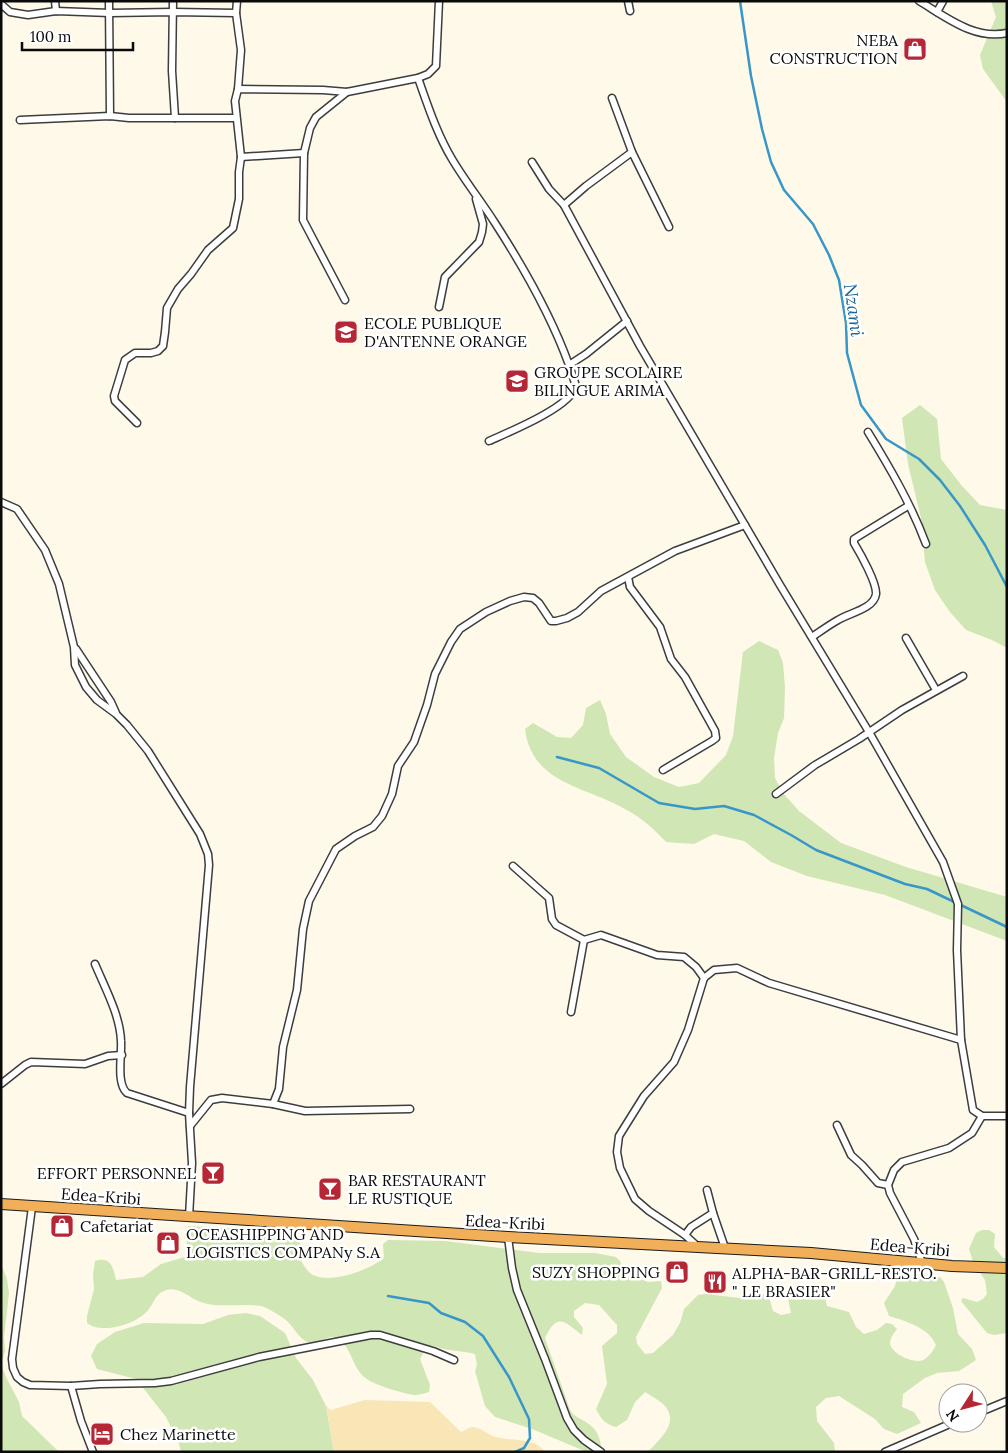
<svg xmlns="http://www.w3.org/2000/svg" width="1008" height="1453" font-family="Lora,serif">
<rect width="100%" height="100%" fill="#fef9e8"/>
<g fill="#d0e6b4">
<path d="M 991,1 L 1007,1 L 1007,102 L 983,69 L 980,55 L 996,17 Z"/>
<path d="M 920,405 L 937,419 L 941,459 L 962,486 L 980,505 L 1007,510 L 1007,648 L 992,640 L 966,630 L 950,612 L 935,590 L 925,562 L 921,518 L 908,464 L 902,418 Z"/>
<path d="M 759,641 L 778,650 L 783,663 L 785,688 L 784,718 L 778,733 L 774,758 L 775,778 L 783,793 L 799,811 L 841,843 L 906,867 L 1007,897 L 1007,941 L 885,895 L 807,876 L 771,862 L 744,841 L 714,834 L 694,844 L 666,842 C 653,828 642,818 625,809 C 585,786 532,784 525,729 L 533,723 L 557,737 L 571,738 L 583,725 L 586,708 L 600,700 L 606,714 L 610,734 L 626,757 L 654,777 L 679,787 L 699,783 L 726,755 L 733,736 L 743,652 Z"/>
<path d="M 188,1226 L 295,1231 C 296,1234 299,1238 300,1241 C 302,1249 298,1257 303,1264 C 305,1268 309,1273 313,1275 C 332,1284 369,1270 384,1258 L 383,1244 L 388,1240 L 445,1241 L 539,1253 L 595,1253 L 616,1257 L 621,1262 L 619,1275 L 625,1277 L 636,1277 L 648,1282 L 661,1281 L 662,1288 L 636,1337 L 637,1344 L 645,1354 L 653,1353 L 673,1335 L 680,1323 L 684,1309 L 698,1295 L 705,1294 L 740,1298 L 768,1294 L 773,1311 L 781,1315 L 791,1313 L 788,1299 L 792,1294 L 817,1292 L 825,1297 L 827,1306 L 849,1312 L 856,1327 L 864,1334 L 877,1330 L 886,1323 L 892,1324 L 897,1329 C 894,1333 890,1338 890,1343 C 891,1354 914,1364 923,1360 C 929,1357 933,1351 936,1345 C 929,1328 906,1321 889,1316 L 884,1303 L 895,1286 L 899,1271 L 913,1270 L 933,1278 L 940,1277 L 944,1282 L 953,1308 L 958,1334 L 972,1349 L 976,1360 L 959,1371 L 937,1373 L 925,1378 L 903,1394 L 902,1407 L 914,1412 L 921,1423 L 897,1434 L 884,1429 L 875,1419 L 839,1396 L 826,1398 L 816,1407 L 817,1421 L 834,1443 L 835,1452 L 648,1452 C 660,1439 682,1421 662,1403 C 657,1399 651,1396 645,1392 L 635,1402 L 627,1420 L 616,1427 C 606,1425 600,1418 596,1409 L 607,1384 L 602,1346 L 617,1333 L 617,1325 L 599,1305 L 585,1303 L 574,1311 L 574,1317 L 583,1328 L 582,1335 C 564,1321 557,1312 545,1338 L 570,1410 C 575,1418 583,1419 590,1425 C 599,1432 601,1442 602,1452 L 587,1452 L 532,1429 L 495,1417 L 485,1406 L 475,1371 L 477,1365 L 475,1354 C 460,1350 449,1352 434,1346 L 423,1353 L 420,1359 L 430,1385 L 429,1392 C 425,1393 419,1395 414,1395 C 402,1393 369,1384 362,1375 C 352,1364 351,1349 340,1340 C 331,1332 321,1343 312,1343 C 301,1343 294,1327 287,1321 C 281,1316 268,1308 261,1306 C 242,1303 222,1308 204,1303 C 190,1300 181,1286 166,1290 C 155,1294 155,1301 149,1309 C 138,1324 102,1335 87,1323 L 87,1316 L 94,1289 L 93,1274 L 95,1261 C 111,1256 113,1267 116,1280 L 143,1277 L 161,1264 L 188,1256 L 186,1233 Z"/>
<path d="M 982,1230 L 989,1230 L 995,1234 L 994,1247 L 1003,1258 L 1007,1258 L 1007,1333 L 994,1335 L 987,1333 L 961,1301 L 963,1298 L 977,1302 L 983,1299 L 987,1294 L 985,1280 L 973,1262 L 969,1249 L 976,1233 Z"/>
<path d="M 1,1264 L 7,1279 L 9,1293 L 4,1337 L 5,1351 L 1,1364 L 6,1377 L 19,1402 L 22,1416 L 59,1452 L 1,1452 Z"/>
<path d="M 246,1313 L 260,1316 L 285,1333 L 296,1358 L 313,1380 L 326,1406 L 334,1452 L 181,1452 L 179,1444 L 166,1417 L 136,1379 L 97,1369 L 91,1356 L 97,1344 L 115,1332 L 144,1323 L 203,1324 L 228,1315 Z"/>
</g>
<path fill="#f8e6b6" d="M 365,1400 L 430,1402 L 461,1432 C 464,1431 468,1428 472,1427 C 480,1427 486,1433 493,1436 C 509,1442 535,1436 545,1452 L 334,1452 L 326,1406 L 331,1410 Z"/>
<g fill="none" stroke-linecap="round" stroke-linejoin="round">
<g stroke="#3896c8" stroke-width="2.5">
<path d="M 740,1 L 751,76 L 762,129 L 771,162 L 784,190 L 813,224 L 829,255 L 839,280 L 846,323 L 847,353 L 861,405 L 886,439 L 919,459 L 940,480 L 960,506 L 985,545 L 1007,587"/>
<path d="M 557,757 L 599,768 L 659,803 L 695,809 L 724,806 L 754,815 L 791,835 L 816,850 L 905,884 L 927,889 L 1007,927"/>
<path d="M 388,1296 L 429,1303 L 441,1313 L 465,1322 L 483,1336 L 509,1377 L 529,1419 L 530,1438 L 524,1448 L 515,1452"/>
</g>
<g stroke="#3d3d3d" stroke-width="9">
<g id="minor">
<path d="M 55,1 L 56,11"/>
<path d="M 109,1 L 110,116"/>
<path d="M 173,1 L 172,71 L 175,118"/>
<path d="M 237,1 L 236,13 L 241,50 L 238,89"/>
<path d="M 628,1 L 630,11"/>
<path d="M 919,1 C 946,17 974,40 1007,33"/>
<path d="M 1,4 L 10,12 L 28,15 L 56,11 L 110,13 L 173,12 L 236,13"/>
<path d="M 937,12 L 943,1"/>
<path d="M 418,78 C 428,106 437,134 452,159 C 465,181 481,201 495,223 C 524,268 551,315 569,365 L 586,354 L 627,321"/>
<path d="M 612,98 L 632,152"/>
<path d="M 20,120 L 110,116 L 129,118 L 236,118"/>
<path d="M 304,153 L 303,220 L 345,300"/>
<path d="M 241,157 L 304,153 L 310,128 L 316,117 L 347,92"/>
<path d="M 532,162 L 549,189 L 564,205 L 640,346 L 780,585 L 869,732 L 943,862 L 958,904 L 957,950 L 961,1040 L 973,1110 L 982,1116 L 1007,1116"/>
<path d="M 564,205 L 586,186 L 632,152 L 669,227"/>
<path d="M 439,307 L 445,277 L 479,242 L 482,232 L 483,224 L 476,199"/>
<path d="M 137,423 L 115,401 L 114,396 L 125,360 L 135,353 L 151,353 L 158,351 L 163,346 L 165,332 L 167,308 L 178,289 L 191,274 L 208,250 L 233,228 L 239,199 L 239,172 L 241,157 L 235,101 L 238,89 L 323,90 L 347,92 L 418,78 L 428,74 L 436,66 L 439,1"/>
<path d="M 868,432 C 890,468 911,504 926,544"/>
<path d="M 489,441 C 509,432 571,407 576,386 L 569,365"/>
<path d="M 1,502 L 17,509 L 45,550 L 59,584 L 74,647 L 75,665 L 86,687 L 97,700 L 116,714 L 127,725 L 148,751 L 200,834 L 208,854 L 209,865 L 190,1087 L 189,1113 L 192,1163 L 189,1217"/>
<path d="M 628,577 L 630,587 L 660,627 L 671,659 L 685,677 L 715,731 L 716,738 L 712,741 L 663,770"/>
<path d="M 812,637 C 821,631 829,625 838,620 C 849,613 874,609 876,594 C 877,583 860,553 854,543 L 854,539 L 908,506"/>
<path d="M 906,638 L 936,690"/>
<path d="M 76,649 L 111,702 L 116,713"/>
<path d="M 776,794 L 815,765 L 859,739 L 902,710 L 963,676"/>
<path d="M 513,866 L 549,898 L 552,919 L 556,925 L 584,940 L 601,935 L 657,955 L 684,957 L 696,967 L 704,978 L 688,1030 L 674,1062 L 644,1096 L 619,1136 L 617,1152 L 620,1168 L 635,1199 L 649,1211 L 685,1235 L 697,1246"/>
<path d="M 95,964 C 105,988 120,1015 121,1041 C 122,1055 116,1084 127,1093 L 189,1113"/>
<path d="M 704,978 L 714,970 L 737,968 L 769,983 L 961,1040"/>
<path d="M 571,1012 L 584,940"/>
<path d="M 1,1084 L 25,1065 L 31,1062 L 85,1064 L 108,1056 L 122,1055"/>
<path d="M 273,1104 L 305,1111 L 410,1109"/>
<path d="M 837,1125 L 851,1155 L 862,1165 L 878,1183 L 888,1185"/>
<path d="M 190,1126 L 211,1100 L 222,1098 L 273,1104 L 279,1089 L 283,1047 L 297,990 L 303,929 L 309,901 L 336,849 L 355,836 L 373,827 L 382,816 L 392,794 L 398,766 L 414,742 L 427,705 L 435,674 L 451,642 L 460,629 L 486,612 L 510,601 L 524,597 L 533,598 L 539,603 L 551,621 L 556,621 L 567,618 L 578,612 L 601,591 L 675,551 L 745,525"/>
<path d="M 32,1207 L 12,1359 L 13,1368 L 17,1377 L 23,1382 L 30,1385 L 71,1386 L 100,1384 L 155,1383 L 171,1381 L 259,1357 L 371,1335 L 380,1335 L 433,1351 L 454,1360"/>
<path d="M 713,1213 L 725,1248"/>
<path d="M 685,1235 L 691,1227 L 713,1213 L 707,1190"/>
<path d="M 508,1237 L 512,1268 L 517,1290 L 545,1359 L 567,1418 L 574,1430 L 584,1440 L 601,1452"/>
<path d="M 922,1263 L 914,1239 L 890,1193 L 888,1185 L 894,1170 L 902,1162 L 949,1148 L 972,1133 L 982,1116"/>
<path d="M 71,1386 L 81,1421 L 93,1452"/>
<path d="M 978,1413 L 1007,1401"/>
<path d="M 885,1452 L 952,1423"/>
</g>
</g>
<g stroke="#1b1b1b" stroke-width="12">
<path id="trunk" d="M 1,1204 L 508,1237 L 811,1253 L 952,1266 L 1007,1268"/>
</g>
<use href="#minor" stroke="#fff" stroke-width="6"/>
<use href="#trunk" stroke="#f2af5a" stroke-width="10"/>
</g>
<defs>
<g id="shop-square" transform="scale(1.25)"><rect x="-9" y="-9" width="18" height="18" rx="4" fill="#b52735" stroke="#fff"/><path d="M-5-2.5h2.3a2.7 3.5 0 0 1 5.4 0H5L5.5 6h-11ZM-1.5-2.5h3a1.5 2.3 0 0 0-3 0Z" fill="#fff"/></g>
<g id="school-square" transform="scale(1.25)"><rect x="-9" y="-9" width="18" height="18" rx="4" fill="#b52735" stroke="#fff"/><path d="M0-5L7-2L0 1L-7-2ZM-4 1L0 2.5L4 1V4Q0 6-4 4Z" fill="#fff"/></g>
<g id="bar-square" transform="scale(1.25)"><rect x="-9" y="-9" width="18" height="18" rx="4" fill="#b52735" stroke="#fff"/><path d="M-6-5H6L.8 .8V4.5H3.5V6h-7V4.5H-.8V.8Z" fill="#fff"/></g>
<g id="restaurant-square" transform="scale(1.25)"><rect x="-9" y="-9" width="18" height="18" rx="4" fill="#b52735" stroke="#fff"/><path d="M-5-6h1v4h1v-4h1v4h1v-4h1v5L-1.5 .5V6h-2V.5L-5-1ZM5-6V6H3V1.5H1.5Q1.5-4 5-6Z" fill="#fff"/></g>
<g id="hotel-square" transform="scale(1.25)"><rect x="-9" y="-9" width="18" height="18" rx="4" fill="#b52735" stroke="#fff"/><path d="M-6-4.5h1.5V1H6V5H4.5V3h-9V5H-6ZM-4 0a1.8 1.8 0 1 1 3.6 0ZM.5 0V-2.5h3Q6-2.5 6 0Z" fill="#fff"/></g>
</defs>
<g fill-rule="evenodd">
<use href="#shop-square" x="915" y="49"/>
<use href="#school-square" x="346" y="332"/>
<use href="#school-square" x="517" y="381"/>
<use href="#bar-square" x="213" y="1173"/>
<use href="#bar-square" x="330" y="1189"/>
<use href="#shop-square" x="62" y="1226"/>
<use href="#shop-square" x="168" y="1243"/>
<use href="#shop-square" x="677" y="1272"/>
<use href="#restaurant-square" x="715" y="1282"/>
<use href="#hotel-square" x="102" y="1434"/>
</g>
<g text-anchor="middle" dominant-baseline="central" stroke-width="5" stroke-linejoin="round" paint-order="stroke">
<g font-size="16" fill="#0a0a0a" stroke="#fff" text-anchor="start">
<text x="898" y="40" text-anchor="end">NEBA<tspan x="898" dy="18">CONSTRUCTION</tspan></text>
<text x="364" y="323">ECOLE PUBLIQUE<tspan x="364" dy="18">D'ANTENNE ORANGE</tspan></text>
<text x="534" y="372">GROUPE SCOLAIRE<tspan x="534" dy="18">BILINGUE ARIMA</tspan></text>
<text x="196" y="1173" text-anchor="end">EFFORT PERSONNEL</text>
<text x="348" y="1180">BAR RESTAURANT<tspan x="348" dy="18">LE RUSTIQUE</tspan></text>
<text x="80" y="1226">Cafetariat</text>
<text x="186" y="1234">OCEASHIPPING AND<tspan x="186" dy="18">LOGISTICS COMPANy S.A</tspan></text>
<text x="660" y="1272" text-anchor="end">SUZY SHOPPING</text>
<text x="732" y="1273">ALPHA-BAR-GRILL-RESTO.<tspan x="732" dy="18">" LE BRASIER"</tspan></text>
<text x="120" y="1434">Chez Marinette</text>
</g>
<g font-size="16" fill="#0a0a0a" stroke="#fff">
<text transform="translate(101 1196) rotate(4)">Edea-Kribi</text>
<text transform="translate(505 1222) rotate(3)">Edea-Kribi</text>
<text transform="translate(910 1247) rotate(5)">Edea-Kribi</text>
</g>
<g font-size="18" font-style="italic" fill="#196696" stroke="#fff">
<text transform="translate(854 310) rotate(82)">Nzami</text>
</g>
</g>
<rect width="1008" height="1453" fill="none" stroke="#0a0a0a" stroke-width="5"/>
<g transform="translate(963 1408) rotate(234)"><circle r="24" fill="#ffffff" stroke="#9d9d9d"/>
<path d="M0-4L9 19L0 12L-9 19Z" fill="#b52735"/>
<text y="-8" font-size="14" font-weight="bold" text-anchor="middle" fill="#0a0a0a">N</text>
</g>
<path d="M22 42v8h111v-8" fill="none" stroke="#0a0a0a" stroke-width="2.5"/>
<text x="30" y="42" font-size="15" fill="#0a0a0a" stroke="#ffffff" stroke-width="4" paint-order="stroke">100 m</text>
</svg>
